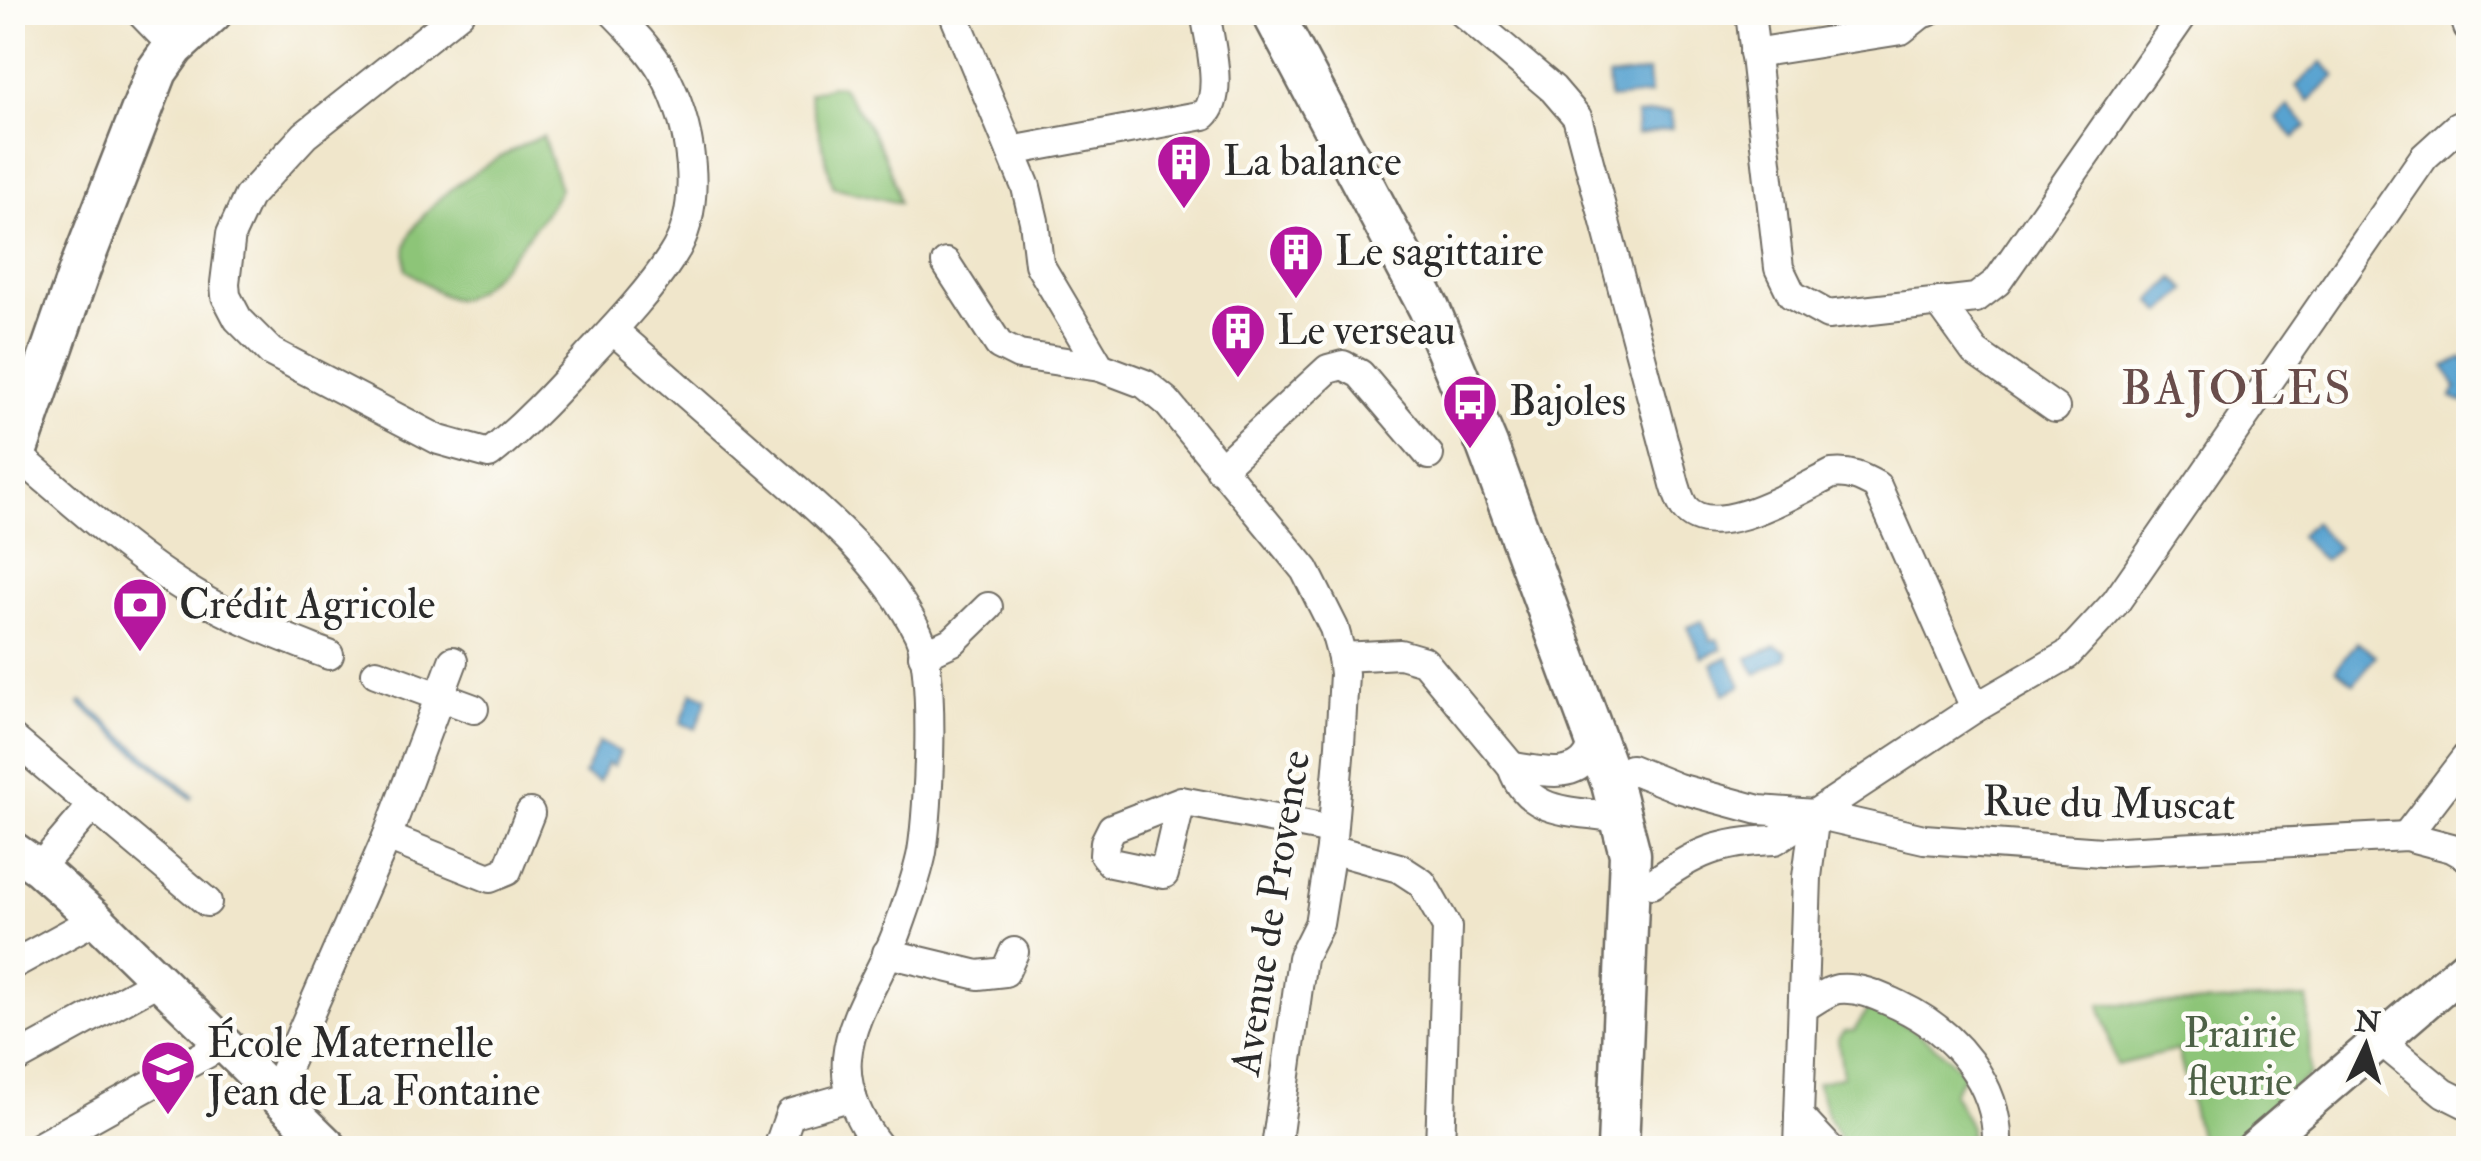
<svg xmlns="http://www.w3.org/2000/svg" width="2481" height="1161" font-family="'IM FELL Double Pica',serif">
<rect width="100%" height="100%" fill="#fdfcf7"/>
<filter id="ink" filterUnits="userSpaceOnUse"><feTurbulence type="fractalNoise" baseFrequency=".01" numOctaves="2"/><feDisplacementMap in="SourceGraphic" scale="20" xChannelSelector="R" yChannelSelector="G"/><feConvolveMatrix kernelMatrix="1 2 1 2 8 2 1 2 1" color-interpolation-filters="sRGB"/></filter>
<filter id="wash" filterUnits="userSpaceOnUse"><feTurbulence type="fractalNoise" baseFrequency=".0048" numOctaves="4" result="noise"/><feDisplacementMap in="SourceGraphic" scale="40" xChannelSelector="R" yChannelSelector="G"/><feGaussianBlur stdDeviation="2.25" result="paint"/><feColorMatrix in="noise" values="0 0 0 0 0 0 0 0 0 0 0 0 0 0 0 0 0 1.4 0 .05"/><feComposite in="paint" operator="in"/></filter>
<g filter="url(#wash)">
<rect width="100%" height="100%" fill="#f0e6cb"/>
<g fill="#8dc578" stroke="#5c7852" stroke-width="2.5">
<path d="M 831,86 L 841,86 C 867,122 891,158 899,203 L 833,187 L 809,93 Z"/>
<path d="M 543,136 L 560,189 C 550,211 478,307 453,299 C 437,295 419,278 406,270 C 406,262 404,253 406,246 C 418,200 502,153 543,136 Z"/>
<path d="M 2308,998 L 2310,1075 L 2224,1148 L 2202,1148 L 2178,1050 L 2116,1065 L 2100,1004 L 2169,1004 Z"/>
<path d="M 1868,1008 C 1909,1022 1935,1044 1965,1074 L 1953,1093 L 1970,1127 L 1970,1148 L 1845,1148 L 1828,1117 L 1817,1083 L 1843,1076 L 1838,1039 L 1845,1031 L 1854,1031 Z"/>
</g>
<g fill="#58a3d0" stroke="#42677e" stroke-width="2.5">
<path d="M 2322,62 L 2336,76 L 2309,101 L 2296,86 Z"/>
<path d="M 1648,72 L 1650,95 L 1610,99 L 1608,77 Z"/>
<path d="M 2288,106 L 2307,126 L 2295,138 L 2276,118 Z"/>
<path d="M 1670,112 L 1672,129 L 1637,134 L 1636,115 Z"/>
<path d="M 2174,278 L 2186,290 L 2162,313 L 2151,301 Z"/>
<path d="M 2464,358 L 2468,367 L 2468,404 L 2452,397 L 2456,388 L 2445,366 Z"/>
<path d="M 2313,522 L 2338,548 L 2324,561 L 2299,536 Z"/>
<path d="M 1702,621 L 1711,641 L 1717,639 L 1722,649 L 1702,658 L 1688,627 Z"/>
<path d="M 2357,642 L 2376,656 L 2354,684 L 2336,669 Z"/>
<path d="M 1776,646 L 1786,651 L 1787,657 L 1756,674 L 1748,658 Z"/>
<path d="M 1728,657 L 1741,686 L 1724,694 L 1712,664 Z"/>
<path d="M 692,692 L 707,698 L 696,729 L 681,723 Z"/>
<path d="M 82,701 L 193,796 L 191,799 L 79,704 Z"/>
<path d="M 599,742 L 620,752 L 614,766 L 607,763 L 599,782 L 584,774 Z"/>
</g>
</g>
<g filter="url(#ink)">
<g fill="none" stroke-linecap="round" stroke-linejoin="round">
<g stroke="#706c63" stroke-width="32">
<g id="minor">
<path d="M 140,12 L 174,47"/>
<path d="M 460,12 L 305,135 L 248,197 L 231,234 L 225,283 L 226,296 L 238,319 L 271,352 L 439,440 L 489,454 C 528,423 560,387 593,351 C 620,322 650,290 672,256 C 706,205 691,122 663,72 C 650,49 631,31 613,12"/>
<path d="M 953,12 L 1026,187 L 1034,221 L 1039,264 L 1100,367 L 1145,384 L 1166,401 L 1305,570 L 1334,628 L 1342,657 L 1344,674 L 1340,745 L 1331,849 L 1319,924 L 1302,958 L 1276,1148"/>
<path d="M 1462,12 L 1553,89 L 1577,117 L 1671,469 C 1674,481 1677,496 1684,507 C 1713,544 1799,490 1832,474 C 1850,472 1861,477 1877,486 L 1975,708"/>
<path d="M 1750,12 L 1779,268 L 1792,295 L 1828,315 L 1976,298 L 1997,282 L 2185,12"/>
<path d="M 2463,12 L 2468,27"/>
<path d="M 1754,53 L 1901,30 L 1921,14 L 1928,12"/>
<path d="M 1011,151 L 1204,115 C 1225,96 1209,39 1205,12"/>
<path d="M 946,263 L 999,345 L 1019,355 L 1100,367"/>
<path d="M 1939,302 L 1975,352 L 2055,408"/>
<path d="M 613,330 C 662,373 712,416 762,460 C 822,512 881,560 918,633 C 936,670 929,809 922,852 C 917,878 906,906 897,932 C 882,974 851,1013 847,1058 C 844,1090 861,1125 880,1148"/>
<path d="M 16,454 C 73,502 130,555 194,594 C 236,620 283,637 329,655"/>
<path d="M 1220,469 L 1328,369 L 1343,365 L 1360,374 L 1429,455"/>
<path d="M 923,655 L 953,641 L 988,607"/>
<path d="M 1342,657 L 1400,654 L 1424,661 L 1512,767 C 1529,819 1579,809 1622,819"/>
<path d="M 376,673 L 474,709"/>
<path d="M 12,738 L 207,902"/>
<path d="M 1512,767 C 1535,769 1572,782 1588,756 C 1592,750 1593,738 1594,732"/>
<path d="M 1631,769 L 1678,788 L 1759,810 L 1815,814 L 1924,839 L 2102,852 L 2406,836 L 2452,848 L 2468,857"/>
<path d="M 1181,801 L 1164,874 L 1111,863 L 1104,855 L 1105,842 L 1112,828 L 1181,801 L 1332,830"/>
<path d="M 2406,836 L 2468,755"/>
<path d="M 387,837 L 490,878 L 507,871 L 530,813"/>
<path d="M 1331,849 L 1399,868 L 1422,883 L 1447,927 L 1440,1148"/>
<path d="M 39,868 L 93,805"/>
<path d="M 1652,884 C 1696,851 1720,842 1775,840 L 1975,708 L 2067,655 L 2116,602 L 2424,157 L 2457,127 L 2468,122"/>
<path d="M 887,953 L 978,975 L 1005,972 L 1014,952"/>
<path d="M 12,965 L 96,919"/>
<path d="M 1804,1007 C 1814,1001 1827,991 1838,989 C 1861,987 1878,996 1898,1005 C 1954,1031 2000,1084 1997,1148"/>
<path d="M 2382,1042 L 2444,1093 L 2468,1105"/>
<path d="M 12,1061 L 158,981"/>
<path d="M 275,1093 L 387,837 L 453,661"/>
<path d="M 1799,1116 L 1829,1148"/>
<path d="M 37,1148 L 222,1045"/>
<path d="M 778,1148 L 790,1114 L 852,1096"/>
<path d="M 1798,1148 L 1807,877 L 1815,814"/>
</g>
</g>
<g stroke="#706c63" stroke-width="40">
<g id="tertiary">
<path d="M 12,849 L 39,868 L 96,919 L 330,1148"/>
<path d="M 2255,1148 L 2468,965"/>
</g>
</g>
<g stroke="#706c63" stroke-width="45">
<g id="secondary">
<path d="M 1272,12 L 1429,308 L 1487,445 L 1612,784 L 1630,854 L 1618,1148"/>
<path d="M 12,464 L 80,269 L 157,71 L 174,47 L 212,12"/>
</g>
</g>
<use href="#minor" stroke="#fff" stroke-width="28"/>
<use href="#tertiary" stroke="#fff" stroke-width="35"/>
<use href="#secondary" stroke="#fff" stroke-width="40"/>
</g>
</g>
<defs>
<g id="building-pin" transform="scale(2.875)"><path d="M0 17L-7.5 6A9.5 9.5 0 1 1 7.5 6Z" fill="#b5179e" stroke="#fdfcf7"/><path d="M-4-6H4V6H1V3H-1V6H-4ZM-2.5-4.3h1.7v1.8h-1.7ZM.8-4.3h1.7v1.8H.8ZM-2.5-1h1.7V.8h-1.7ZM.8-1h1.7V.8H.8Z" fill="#fff"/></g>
<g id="bus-pin" transform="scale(2.875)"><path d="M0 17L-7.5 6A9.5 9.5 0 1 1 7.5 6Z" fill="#b5179e" stroke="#fdfcf7"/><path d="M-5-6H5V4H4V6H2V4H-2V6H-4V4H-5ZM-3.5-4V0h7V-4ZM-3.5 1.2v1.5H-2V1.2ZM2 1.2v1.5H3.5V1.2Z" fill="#fff"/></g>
<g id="bank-pin" transform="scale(2.875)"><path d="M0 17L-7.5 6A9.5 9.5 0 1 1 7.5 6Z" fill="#b5179e" stroke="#fdfcf7"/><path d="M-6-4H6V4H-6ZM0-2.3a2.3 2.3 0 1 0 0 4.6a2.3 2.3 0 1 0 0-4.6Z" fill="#fff"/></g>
<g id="school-pin" transform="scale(2.875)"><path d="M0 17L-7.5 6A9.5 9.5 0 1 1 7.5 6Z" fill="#b5179e" stroke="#fdfcf7"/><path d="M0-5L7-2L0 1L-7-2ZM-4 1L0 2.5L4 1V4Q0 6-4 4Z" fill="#fff"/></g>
</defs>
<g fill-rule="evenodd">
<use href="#building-pin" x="1184" y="162"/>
<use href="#building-pin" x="1296" y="252"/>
<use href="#building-pin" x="1238" y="331"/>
<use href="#bus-pin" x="1470" y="402"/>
<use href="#bank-pin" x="140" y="605"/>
<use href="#school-pin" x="168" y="1068"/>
</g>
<g text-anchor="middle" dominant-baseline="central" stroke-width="9" stroke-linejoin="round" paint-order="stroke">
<g font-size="42" fill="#2b2b2b" stroke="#fdfcf7" text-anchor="start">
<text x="1223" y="162">La balance</text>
<text x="1335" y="252">Le sagittaire</text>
<text x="1277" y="331">Le verseau</text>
<text x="1509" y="402">Bajoles</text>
<text x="179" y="605">Crédit Agricole</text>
<text x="207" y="1044">École Maternelle<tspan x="207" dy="48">Jean de La Fontaine</tspan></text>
</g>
<g font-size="42" fill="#2b2b2b" stroke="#fdfcf7">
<text transform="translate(2109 804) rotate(1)">Rue du Muscat</text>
<text transform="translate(1271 913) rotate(-81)">Avenue de Provence</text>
</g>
<g font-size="42" fill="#4d6146" stroke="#fdfcf7">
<text x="2240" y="1034">Prairie<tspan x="2240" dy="48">fleurie</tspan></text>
</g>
<g font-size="48" letter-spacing="2.5" fill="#694d4b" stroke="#fdfcf7">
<text x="2237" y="389">BAJOLES</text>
</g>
</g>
<rect width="2481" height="1161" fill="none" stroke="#fdfcf7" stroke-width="50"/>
<g transform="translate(2366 1046) rotate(4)" stroke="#fdfcf7" stroke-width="8" paint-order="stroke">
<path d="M0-8L18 38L0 25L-18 38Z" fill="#2b2b2b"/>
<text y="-15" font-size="28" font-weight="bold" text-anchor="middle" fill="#2b2b2b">N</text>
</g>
</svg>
